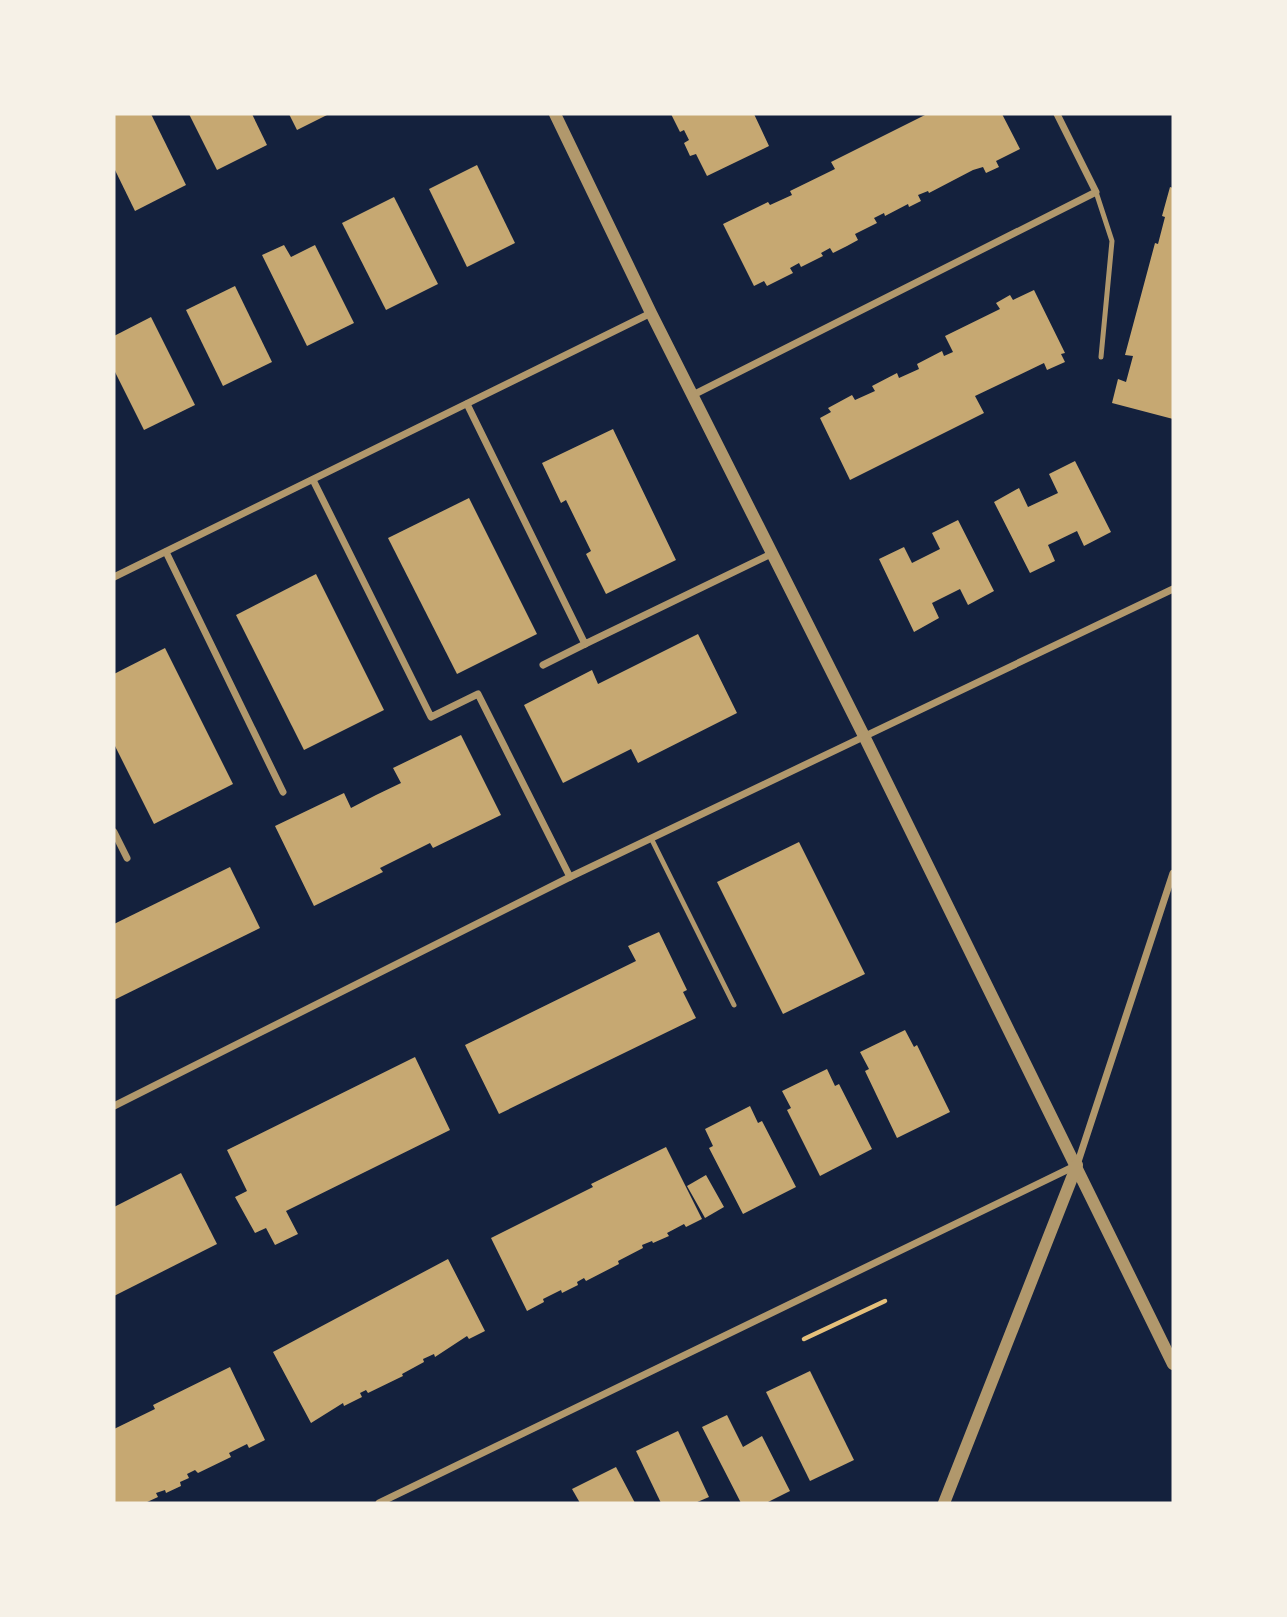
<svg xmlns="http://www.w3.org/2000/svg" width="1287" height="1617" font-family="'IBM Plex Sans',sans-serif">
<rect width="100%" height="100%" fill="#14213d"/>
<g fill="#c6a872">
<path d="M 114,114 L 151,114 L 186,185 L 135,211 L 114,168 Z"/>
<path d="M 189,114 L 252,114 L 267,145 L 217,170 Z"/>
<path d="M 289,114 L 329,114 L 297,130 Z"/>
<path d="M 671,114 L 754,114 L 769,146 L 707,176 L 696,154 L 690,156 L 684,143 L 689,140 L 684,130 L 680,132 Z"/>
<path d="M 927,114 L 1002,114 L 1020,149 L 996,161 L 999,167 L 986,173 L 983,167 L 973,170 L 929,193 L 928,191 L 918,195 L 921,201 L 909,207 L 908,204 L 885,216 L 884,213 L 874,218 L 877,223 L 855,234 L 858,240 L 847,246 L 833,253 L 830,248 L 821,253 L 823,256 L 801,267 L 799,263 L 790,268 L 793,273 L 767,286 L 764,281 L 754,286 L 723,224 L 768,202 L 770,205 L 792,195 L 790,191 L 835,169 L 831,162 Z"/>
<path d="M 477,165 L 515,243 L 467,267 L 429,189 Z"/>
<path d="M 1170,187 L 1173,188 L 1173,419 L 1112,403 L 1118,379 L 1126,382 L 1133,356 L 1125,355 L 1155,243 L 1158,244 L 1165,217 L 1162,216 Z"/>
<path d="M 394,197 L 438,284 L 386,310 L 342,223 Z"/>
<path d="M 284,245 L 291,257 L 315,245 L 354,323 L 307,346 L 262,255 Z"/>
<path d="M 235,286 L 272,362 L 223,386 L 186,310 Z"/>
<path d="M 1034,290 L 1065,353 L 1061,354 L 1065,362 L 1047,370 L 1044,363 L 975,396 L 984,413 L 850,480 L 820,418 L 831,412 L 828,408 L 852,395 L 855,400 L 875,391 L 872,386 L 897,373 L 899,378 L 919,369 L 917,364 L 942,351 L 944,356 L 953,352 L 945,336 L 1000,309 L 996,303 L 1010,295 L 1013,300 Z"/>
<path d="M 151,317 L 195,405 L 144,430 L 114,370 L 114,336 Z"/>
<path d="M 613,429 L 676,560 L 606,594 L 586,554 L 591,551 L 566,500 L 561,503 L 542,463 Z"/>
<path d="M 1075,461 L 1111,532 L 1084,546 L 1077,531 L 1048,545 L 1055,561 L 1030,573 L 994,502 L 1019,488 L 1028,507 L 1058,493 L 1049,474 Z"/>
<path d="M 469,498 L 537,634 L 457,674 L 388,538 Z"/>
<path d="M 958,520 L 994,591 L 968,605 L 960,589 L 932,603 L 939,618 L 914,632 L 879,559 L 904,547 L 912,563 L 940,549 L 932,533 Z"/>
<path d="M 316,574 L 384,710 L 304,750 L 236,615 Z"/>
<path d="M 698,634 L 737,713 L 638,763 L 631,749 L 563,783 L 524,705 L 592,670 L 598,684 Z"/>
<path d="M 165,648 L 233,784 L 154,824 L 114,744 L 114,674 Z"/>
<path d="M 461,735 L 501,815 L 433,848 L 430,843 L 380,868 L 383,872 L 314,906 L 275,826 L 344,793 L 351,808 L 376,795 L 401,783 L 393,768 Z"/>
<path d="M 799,842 L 865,974 L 783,1014 L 717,882 Z"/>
<path d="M 230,867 L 260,928 L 114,1000 L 114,924 Z"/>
<path d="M 659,932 L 687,990 L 683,992 L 696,1018 L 499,1114 L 465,1045 L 636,961 L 628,946 Z"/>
<path d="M 905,1030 L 914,1047 L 917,1045 L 950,1112 L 897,1138 L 865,1071 L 869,1069 L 860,1052 Z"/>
<path d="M 415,1057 L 450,1130 L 286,1211 L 298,1234 L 275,1245 L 266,1228 L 255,1233 L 235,1197 L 247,1191 L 227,1150 Z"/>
<path d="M 827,1069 L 835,1086 L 839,1084 L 872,1149 L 820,1176 L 787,1110 L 791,1108 L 782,1091 Z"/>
<path d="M 750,1106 L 758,1123 L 762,1121 L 796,1187 L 743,1214 L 709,1148 L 713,1146 L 705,1129 Z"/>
<path d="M 666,1147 L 702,1219 L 686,1227 L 684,1224 L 667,1233 L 669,1236 L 653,1243 L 652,1241 L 642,1245 L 643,1248 L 618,1261 L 619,1264 L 586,1281 L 584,1278 L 577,1282 L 578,1285 L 562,1293 L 561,1290 L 543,1299 L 544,1302 L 527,1311 L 491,1238 L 593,1187 L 591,1184 Z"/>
<path d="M 181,1173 L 217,1244 L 114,1296 L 114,1207 Z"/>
<path d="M 706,1175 L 724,1207 L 705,1218 L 687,1186 Z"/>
<path d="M 448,1259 L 485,1331 L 469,1339 L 467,1336 L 435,1357 L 434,1354 L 423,1359 L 424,1362 L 402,1374 L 403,1376 L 368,1393 L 366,1390 L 360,1393 L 362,1397 L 344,1406 L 343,1403 L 311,1423 L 273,1352 Z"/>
<path d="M 230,1367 L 265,1440 L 249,1448 L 247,1444 L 229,1453 L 231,1457 L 198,1473 L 195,1470 L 187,1474 L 189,1478 L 180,1482 L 181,1486 L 166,1493 L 165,1490 L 156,1493 L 158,1497 L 145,1503 L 114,1503 L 114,1429 L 155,1409 L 153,1405 Z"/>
<path d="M 810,1371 L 854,1460 L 810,1481 L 766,1392 Z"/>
<path d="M 727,1415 L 743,1447 L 762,1436 L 790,1491 L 766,1503 L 741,1503 L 702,1427 Z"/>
<path d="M 678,1431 L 709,1497 L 695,1503 L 661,1503 L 636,1451 Z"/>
<path d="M 616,1467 L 635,1503 L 580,1503 L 572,1489 Z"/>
</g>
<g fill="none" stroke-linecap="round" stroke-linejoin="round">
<path stroke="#e5c07b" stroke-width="4.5" d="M 804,1339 L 885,1301"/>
<g stroke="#b1986c" stroke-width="5">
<path d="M 1096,192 L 1112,241 L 1101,357"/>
<path d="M 651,838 L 734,1005"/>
</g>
<g stroke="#b1986c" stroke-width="7">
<path d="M 693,395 L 1096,192 L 1057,114"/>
<path d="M 467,404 L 585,644 L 773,553"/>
<path d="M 313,480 L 431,717 L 478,694 L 570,877"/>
<path d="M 166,552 L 283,792"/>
<path d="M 114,577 L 651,313"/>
<path d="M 543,665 L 585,644"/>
<path d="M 114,832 L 127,858"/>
<path d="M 114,1106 L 570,877 L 1173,589"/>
<path d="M 379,1503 L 1077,1165 L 1173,873"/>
</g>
<g stroke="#b1986c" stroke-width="12">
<path d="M 555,114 L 651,313 L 864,736 L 1173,1364"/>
<path d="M 944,1503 L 1077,1165"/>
</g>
</g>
<rect width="1287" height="1617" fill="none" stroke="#f6f1e7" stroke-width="231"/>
</svg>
